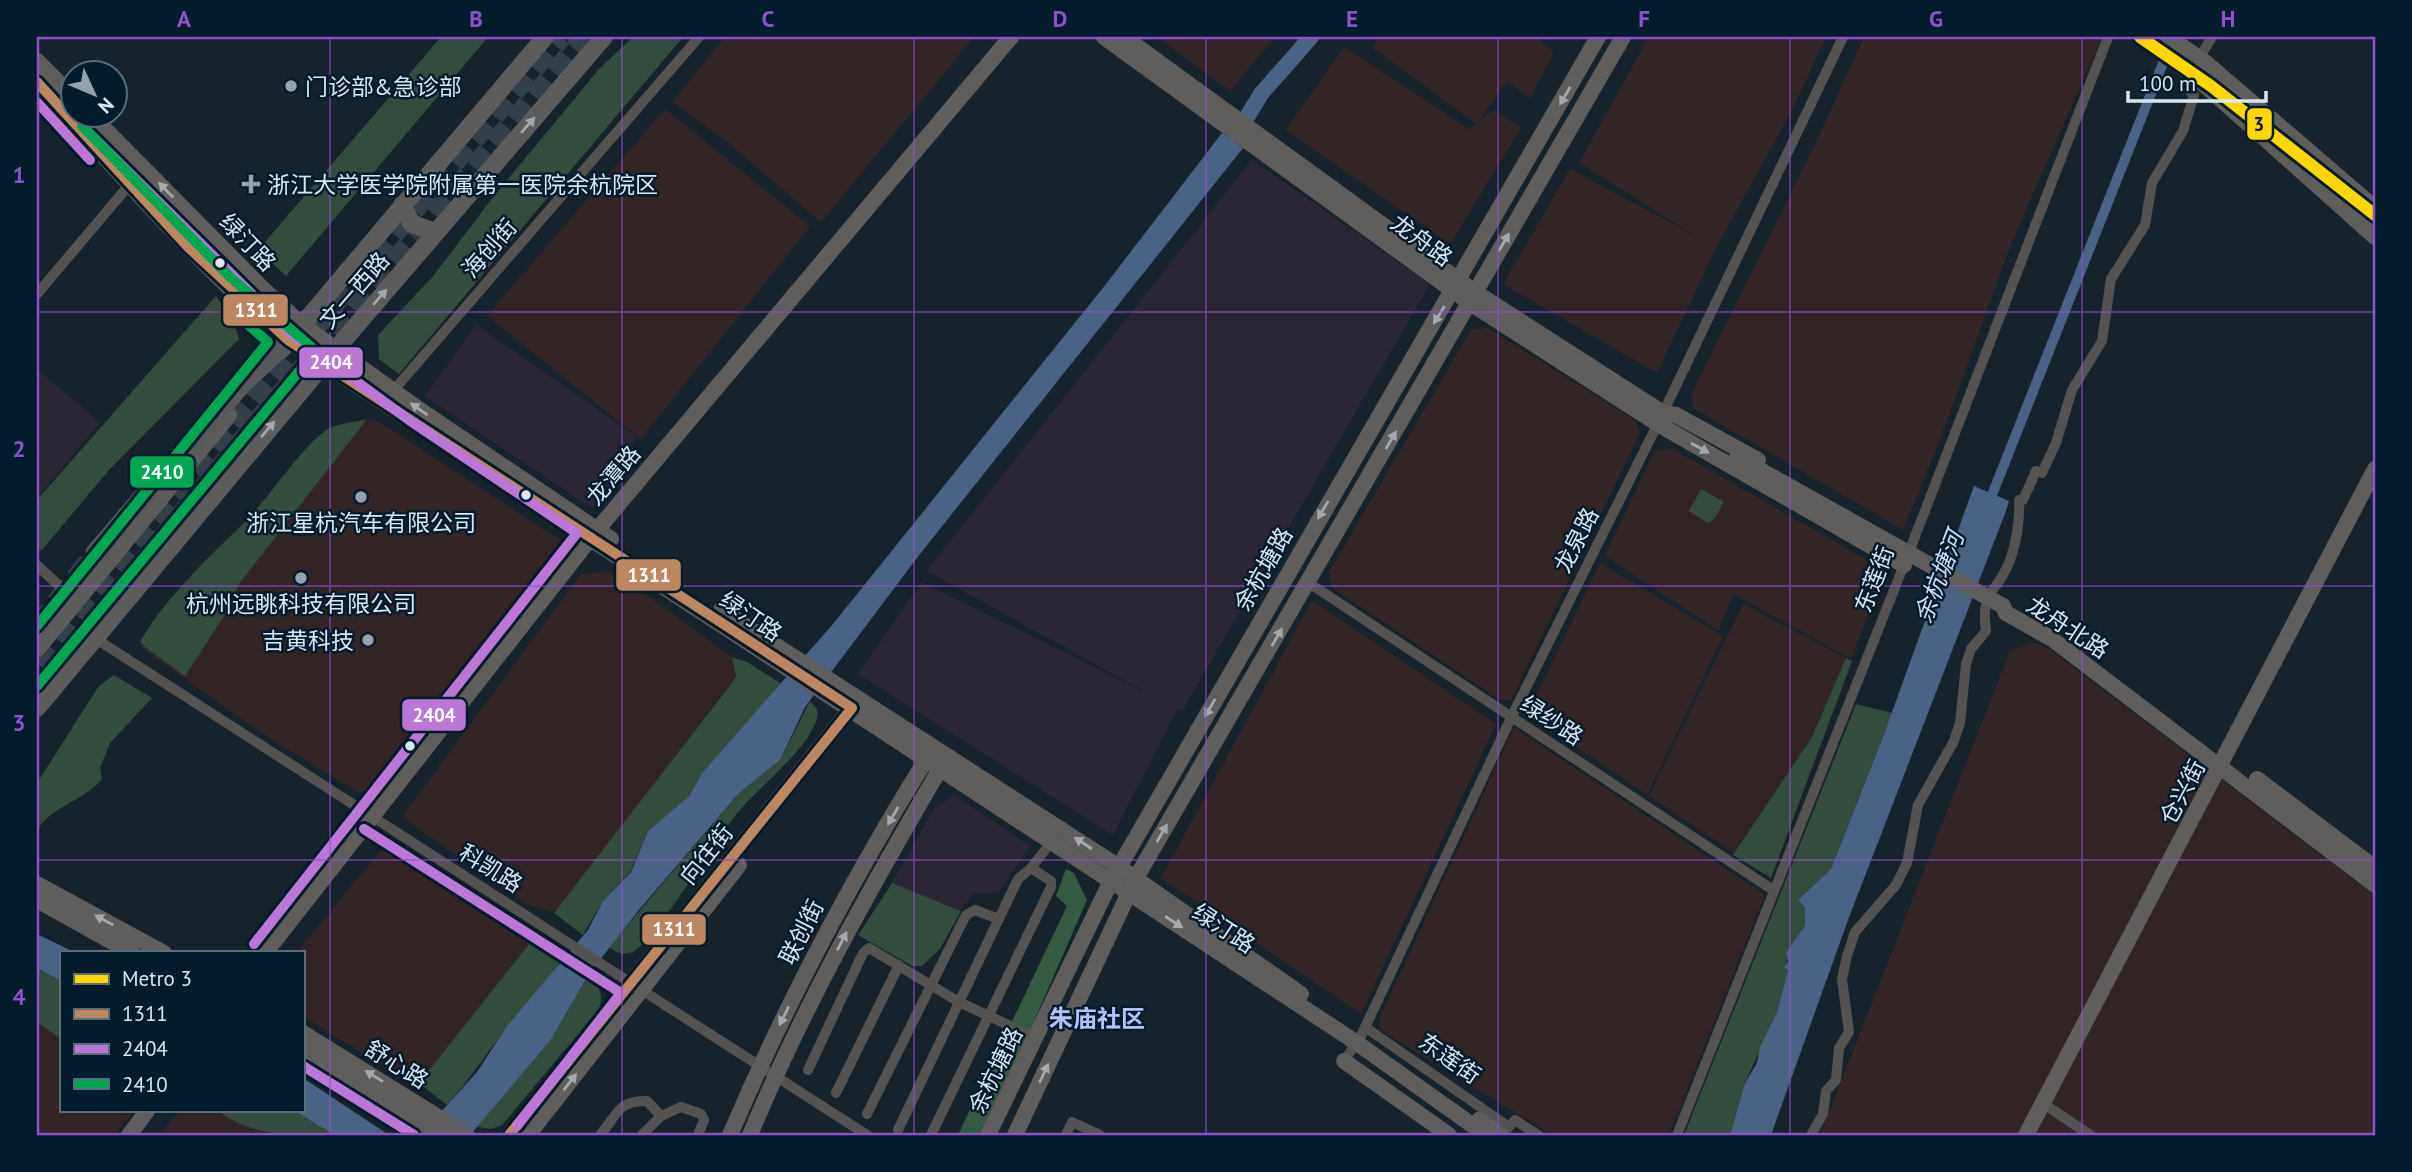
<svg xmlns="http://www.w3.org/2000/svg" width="2412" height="1172" font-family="'PT Sans','Noto Sans SC',sans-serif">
<rect width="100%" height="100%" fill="#16232c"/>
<g fill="#2b2634">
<path d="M 1252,160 L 1430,284 L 1182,711 L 1177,709 L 1113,835 L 858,674 L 922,582 L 1155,697 L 927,571 Z"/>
<path d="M 476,325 L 637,437 L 593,509 L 425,396 Z"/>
<path d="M 37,369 L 100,423 L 37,498 Z"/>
<path d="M 954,795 L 1030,846 L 998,893 L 973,893 L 961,911 L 892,883 L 934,809 Z"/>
</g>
<g fill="#332426">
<path d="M 725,37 L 974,37 L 821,222 L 730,144 L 673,102 Z"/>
<path d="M 1157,37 L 1275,37 L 1230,91 Z"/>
<path d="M 1379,37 L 1535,37 L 1554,52 L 1530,98 L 1507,81 L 1478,121 L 1494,110 L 1521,128 L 1450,244 L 1286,130 L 1344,47 L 1469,129 L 1476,124 L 1372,47 Z"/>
<path d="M 1649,37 L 1826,37 L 1793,108 L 1716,248 L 1657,373 L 1503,284 L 1570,169 L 1701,239 L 1579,163 Z"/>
<path d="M 1864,37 L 2102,37 L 2011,244 L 1940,440 L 1903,530 L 1693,408 L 1692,393 L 1818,138 Z"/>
<path d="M 665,109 L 810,226 L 641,439 L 487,316 Z"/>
<path d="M 1488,328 L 1636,421 L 1640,433 L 1511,700 L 1500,700 L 1332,588 L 1329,572 L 1471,330 Z"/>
<path d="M 367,419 L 379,422 L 565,543 L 373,789 L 359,793 L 266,736 L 139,646 L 148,628 L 200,564 L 251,515 L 303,454 L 329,428 Z"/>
<path d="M 1671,448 L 1886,571 L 1851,659 L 1734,594 L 1718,630 L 1605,556 L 1654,452 Z"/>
<path d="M 1600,563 L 1723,636 L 1647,795 L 1535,718 L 1531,707 Z"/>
<path d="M 608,572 L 634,586 L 732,657 L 736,676 L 558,910 L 550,911 L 526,904 L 402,817 L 581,574 Z"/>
<path d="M 1312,601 L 1496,724 L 1361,1014 L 1161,878 Z"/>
<path d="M 1743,604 L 1846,658 L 1812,737 L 1734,853 L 1649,796 Z"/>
<path d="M 2030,643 L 2039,644 L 2052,651 L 2375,896 L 2375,1135 L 1820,1135 L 2010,651 Z"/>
<path d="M 1514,727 L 1765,895 L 1669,1135 L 1552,1135 L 1380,1030 L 1380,1017 Z"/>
<path d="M 383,848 L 401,852 L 533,939 L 419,1083 L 414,1084 L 303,1017 L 303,953 L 296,953 Z"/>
<path d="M 37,1022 L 61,1039 L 61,1111 L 134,1111 L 114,1135 L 37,1135 Z"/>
<path d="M 179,1111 L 218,1111 L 228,1118 L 270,1135 L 160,1135 Z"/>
</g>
<g fill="#344c3d">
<path d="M 441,37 L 488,37 L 286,276 L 258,250 Z"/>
<path d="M 633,37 L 683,37 L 399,374 L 379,359 L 378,335 L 434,275 L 494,196 L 600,68 Z"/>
<path d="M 216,296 L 233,320 L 239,339 L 109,470 L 41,551 L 37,546 L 37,500 Z"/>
<path d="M 367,419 L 239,584 L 224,616 L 185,676 L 145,647 L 140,642 C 168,593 212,556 251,516 C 269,496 309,438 330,428 C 341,423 356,422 367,419 Z"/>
<path d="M 1701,489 L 1724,502 L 1714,519 L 1708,523 L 1689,511 Z"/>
<path d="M 732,657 L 747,662 L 782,684 L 703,772 L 689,796 L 648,831 L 630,872 L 603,901 L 583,935 L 554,913 L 731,684 L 736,676 Z"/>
<path d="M 1846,658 L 1852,661 L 1771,878 L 1733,855 L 1812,737 Z"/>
<path d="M 114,675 L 152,698 L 110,743 L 100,768 L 102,779 C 83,802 54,804 37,830 L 37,783 L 99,686 Z"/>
<path d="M 810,701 L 817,709 C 823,738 758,787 741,809 C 731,820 724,832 715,844 C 695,872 663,926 638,948 C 629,956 618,955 609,947 L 738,794 L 780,760 Z"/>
<path d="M 1856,704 L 1892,713 L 1831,869 L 1798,900 L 1805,908 L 1805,925 L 1786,953 L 1788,970 L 1777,1012 L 1745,1083 L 1730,1135 L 1684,1135 Z"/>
<path d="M 892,883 L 961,911 L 940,949 L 922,966 L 912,966 L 858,935 Z"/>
<path d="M 533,939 L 562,958 C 548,984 525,1003 507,1027 C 487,1053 469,1080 447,1105 L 419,1083 Z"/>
<path d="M 37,968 L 61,981 L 61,1039 L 37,1022 Z"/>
<path d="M 589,974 C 600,986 606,999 596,1013 L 502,1125 L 491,1129 L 476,1127 L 550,1041 Z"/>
<path d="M 218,1111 L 295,1111 L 334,1135 C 292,1135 253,1137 218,1111 Z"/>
</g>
<path fill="#355a42" d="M 1066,869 L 1074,873 L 1087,900 L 1024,1044 L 979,1135 L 958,1135 L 1067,906 L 1056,896 Z"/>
<g fill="#4a6283">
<path d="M 1222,133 L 1243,148 L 920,554 L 805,707 L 780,760 L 738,794 L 638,911 L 589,974 L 550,1041 L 470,1135 L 420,1135 L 477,1072 L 507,1026 L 588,930 L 603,901 L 631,872 L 648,831 L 689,796 L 703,772 L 833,624 L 1106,284 Z"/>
<path d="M 1974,486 L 2009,501 L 2006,511 L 1848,920 L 1771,1135 L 1730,1135 L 1745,1083 L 1757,1063 L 1760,1047 L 1777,1012 L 1788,970 L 1784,968 L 1788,962 L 1786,953 L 1805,925 L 1805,908 L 1798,900 L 1831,869 L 1884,734 Z"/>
<path d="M 37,934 L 76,953 L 61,953 L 61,981 L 37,968 Z"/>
<path d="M 303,1078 L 389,1135 L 334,1135 L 295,1111 L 303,1111 Z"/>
</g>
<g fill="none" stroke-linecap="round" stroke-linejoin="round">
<path stroke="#4a6283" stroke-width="10" d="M 1988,505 L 2167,53"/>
<path stroke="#4a6283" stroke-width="16" d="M 1236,135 L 1261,94 L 1311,37"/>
<g stroke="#33404a" stroke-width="21" stroke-dasharray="21 10" stroke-linecap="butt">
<path d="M 37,627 L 96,553"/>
<path d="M 37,663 L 345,291 L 561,37"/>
<path d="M 37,691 L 265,413 L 585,37"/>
</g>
<g stroke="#545351" stroke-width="10">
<path d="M 37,294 L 130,184"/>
<path d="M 393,391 L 699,37"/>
<path d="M 37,565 L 74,600"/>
<path d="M 1309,583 L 1773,890"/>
<path d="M 93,637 L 867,1135"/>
<path d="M 1365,1027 L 1509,1127"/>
<path d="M 1344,1061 L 1361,1036 L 1511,718 L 1663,413 L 1843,37"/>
<path d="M 808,1070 L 863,953 L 869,948 L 959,1002 L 1036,1038"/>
<path d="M 836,1093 L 899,965"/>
<path d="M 2044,1104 L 2090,1135"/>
<path d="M 867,1114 L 966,915 L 975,910 L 999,919"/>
<path d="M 898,1130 L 1018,879 L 1031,868 L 1052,841"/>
<path d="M 1505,1131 L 1515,1120 L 1538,1135"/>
<path d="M 600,1135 C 618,1115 616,1101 647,1101 L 661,1116 L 681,1107 L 701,1114 L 704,1120 L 698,1135"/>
<path d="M 642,1135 L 661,1116"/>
<path d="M 931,1135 L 1051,887 L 1051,881 L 1031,868"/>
<path d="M 1066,1135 L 1072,1122 L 1100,1135"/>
<path d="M 1677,1135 L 1904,565 L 2108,37"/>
<path d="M 1811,1135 L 1823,1114 L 1826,1091 L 1836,1080 L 1839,1048 L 1849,1032 L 1842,979 L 1847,956 L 1855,932 L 1896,885 L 1907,863 L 1918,805 L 1954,741 L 1960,723 L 1966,664 L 1971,649 L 1986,631 C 1980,588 1998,594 2010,560 C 2017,540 2020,522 2019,500 L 2023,500 L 2036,471 L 2042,473 L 2056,443 L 2072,390 L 2102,341 L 2111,279 L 2145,225 L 2152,183 L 2183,131 L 2194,95 L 2188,90 L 2197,62 L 2212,37"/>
</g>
<g stroke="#605e5c" stroke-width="16">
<path d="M 1104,37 L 1470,303 L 1658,424 L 1904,565"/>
<path d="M 1124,37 L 1475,292 L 1663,413 L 1676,415 L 1758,460"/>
<path d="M 37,61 L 74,98"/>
<path d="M 2205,62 L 2375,208"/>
<path d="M 2199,80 L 2375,237"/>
<path d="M 37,82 C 117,170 196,264 288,340 L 1357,1043 L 1486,1135"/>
<path d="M 92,116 L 263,289 L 301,324 L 417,408 L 611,539"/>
<path d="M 2003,606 L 2006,613 L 2052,639 L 2375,885"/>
<path d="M 721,610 L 1119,867 L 1301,994"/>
<path d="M 2257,779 L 2375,868"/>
<path d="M 37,884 L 164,953"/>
<path d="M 37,900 L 132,953"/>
<path d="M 265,953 L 597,530 L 1011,37"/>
<path d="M 303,1033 L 467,1135"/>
<path d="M 303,1050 L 440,1135"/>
<path d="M 1344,1061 L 1449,1135"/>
<path d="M 1479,1120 L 1500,1135"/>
<path d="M 129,1135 L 147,1111"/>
<path d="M 509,1135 L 858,700"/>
<path d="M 528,1135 L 739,865"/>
<path d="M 730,1135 C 786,1004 852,879 927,758"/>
<path d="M 750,1135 C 803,1007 871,887 941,767"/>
<path d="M 988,1135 L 1111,881 L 1598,37"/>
<path d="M 1015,1135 L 1136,878 L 1623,37"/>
<path d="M 2026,1135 L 2375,469"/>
</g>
<g stroke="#5c5c5c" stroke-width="18">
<path d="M 402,205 L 412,224 L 436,232"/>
<path d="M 281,350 L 545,37"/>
<path d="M 37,648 L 228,415"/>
<path d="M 37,708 L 336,349 L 604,37"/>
</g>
<path stroke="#57595a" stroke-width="21" d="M 96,553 L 242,383 L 288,340"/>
<g stroke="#605e5c" stroke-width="16">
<path d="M 2141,37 L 2199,80"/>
<path d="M 2168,37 L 2205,62"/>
<path d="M 1737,457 L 2003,606"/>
</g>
<g stroke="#041b2b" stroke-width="16">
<path id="bus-1" d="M 37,82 L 189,248 L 288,340 L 852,708 L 509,1135"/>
</g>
<g stroke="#041b2b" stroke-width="16">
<g id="bus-2">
<path d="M 37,102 L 90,160"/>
<path d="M 82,126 L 292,334 L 409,420 L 577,533 L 254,944"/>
<path d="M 364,829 L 621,993 L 517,1126"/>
<path d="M 303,1066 L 414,1135"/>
</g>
</g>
<g stroke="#041b2b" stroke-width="16">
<g id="bus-3">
<path d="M 37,626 L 268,342 L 245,322"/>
<path d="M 37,686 L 316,351 L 230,277 L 82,126"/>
</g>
</g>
<use href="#bus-1" stroke="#bb8660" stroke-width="10"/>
<use href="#bus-2" stroke="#ba77d6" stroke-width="10"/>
<use href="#bus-3" stroke="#00a651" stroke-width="10"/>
<g stroke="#041b2b" stroke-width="18">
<path id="metro-1" d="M 2140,37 L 2211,86 L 2375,215"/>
</g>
<use href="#metro-1" stroke="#ffd700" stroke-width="12"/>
</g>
<defs><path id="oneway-solid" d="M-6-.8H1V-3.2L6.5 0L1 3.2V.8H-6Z" transform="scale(1.75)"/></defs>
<g fill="#a3a9ae">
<use href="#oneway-solid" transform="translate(1565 96) rotate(120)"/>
<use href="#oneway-solid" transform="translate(166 190) rotate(-134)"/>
<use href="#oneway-solid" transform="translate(1504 242) rotate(-60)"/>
<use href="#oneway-solid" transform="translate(1439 315) rotate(122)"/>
<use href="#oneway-solid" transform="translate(419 409) rotate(-145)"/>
<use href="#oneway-solid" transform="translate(1391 440) rotate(-60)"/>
<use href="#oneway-solid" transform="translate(1700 448) rotate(29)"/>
<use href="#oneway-solid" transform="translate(1323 510) rotate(120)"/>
<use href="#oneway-solid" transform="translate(1277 637) rotate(-60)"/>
<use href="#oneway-solid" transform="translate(1210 708) rotate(120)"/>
<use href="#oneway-solid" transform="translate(893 816) rotate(120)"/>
<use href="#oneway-solid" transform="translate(1162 833) rotate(-60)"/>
<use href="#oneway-solid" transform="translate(1083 843) rotate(-147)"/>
<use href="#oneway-solid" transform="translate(104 920) rotate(-151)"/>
<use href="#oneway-solid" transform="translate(1174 922) rotate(33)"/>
<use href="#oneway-solid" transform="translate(842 941) rotate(-63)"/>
<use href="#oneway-solid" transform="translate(784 1016) rotate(117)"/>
<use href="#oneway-solid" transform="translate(1044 1073) rotate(-65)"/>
<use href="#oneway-solid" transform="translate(374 1076) rotate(-148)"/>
<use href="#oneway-solid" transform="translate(570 1082) rotate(-52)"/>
</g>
<g fill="#a1a8ae">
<use href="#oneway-solid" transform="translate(528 125) rotate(-49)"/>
<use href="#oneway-solid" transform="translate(380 297) rotate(-49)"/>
<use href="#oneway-solid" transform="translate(268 429) rotate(-50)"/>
</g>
<path fill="none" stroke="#8e51c9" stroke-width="2" stroke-opacity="0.55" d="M 330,37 L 330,1135M 622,37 L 622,1135M 914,37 L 914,1135M 1206,37 L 1206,1135M 1498,37 L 1498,1135M 1790,37 L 1790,1135M 2082,37 L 2082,1135M 37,312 L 2375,312M 37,586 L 2375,586M 37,860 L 2375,860"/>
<g fill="#95a2ad" stroke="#041b2b" stroke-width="2.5">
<circle cx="291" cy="86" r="7"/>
<path d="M247.5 173.5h7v7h7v7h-7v7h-7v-7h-7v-7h7z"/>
<circle cx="361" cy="497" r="7"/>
<circle cx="301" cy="578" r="7"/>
<circle cx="368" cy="640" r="7"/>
</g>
<g fill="#d9e7f2" stroke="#041b2b" stroke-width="2.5">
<circle cx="220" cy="263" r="6"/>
<circle cx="526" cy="495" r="6"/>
<circle cx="410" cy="746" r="6"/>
</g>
<g text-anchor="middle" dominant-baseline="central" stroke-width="5" stroke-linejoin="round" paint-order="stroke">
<g font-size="23" fill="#d9e7f2" stroke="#041b2b" text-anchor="start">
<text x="305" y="86">门诊部&amp;急诊部</text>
<text x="267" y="184">浙江大学医学院附属第一医院余杭院区</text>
<text x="361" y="522" text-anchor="middle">浙江星杭汽车有限公司</text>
<text x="301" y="603" text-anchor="middle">杭州远眺科技有限公司</text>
<text x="354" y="640" text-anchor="end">吉黄科技</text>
</g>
<g font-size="23" fill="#d9e7f2" stroke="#041b2b">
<text transform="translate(1422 240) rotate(36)">龙舟路</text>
<text transform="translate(248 242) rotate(46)">绿汀路</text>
<text transform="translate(489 248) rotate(-49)">海创街</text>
<text transform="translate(354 290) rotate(-49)">文一西路</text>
<text transform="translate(613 475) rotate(-50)">龙潭路</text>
<text transform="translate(1576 540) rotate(-63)">龙泉路</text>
<text transform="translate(1263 569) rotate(-60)">余杭塘路</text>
<text transform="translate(1874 579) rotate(-69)">东莲街</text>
<text transform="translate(751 616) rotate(34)">绿汀路</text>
<text transform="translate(2068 627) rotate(33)">龙舟北路</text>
<text transform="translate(1552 720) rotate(33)">绿纱路</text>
<text transform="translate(2182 792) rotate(-62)">仓兴街</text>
<text transform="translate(706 854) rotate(-51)">向往街</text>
<text transform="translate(491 868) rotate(32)">科凯路</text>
<text transform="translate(1224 928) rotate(33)">绿汀路</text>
<text transform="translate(801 932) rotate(-63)">联创街</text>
<text transform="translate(1450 1058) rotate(35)">东莲街</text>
<text transform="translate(397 1064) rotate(32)">舒心路</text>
<text transform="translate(995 1070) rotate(-64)">余杭塘路</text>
</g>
<g font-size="24" font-style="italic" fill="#ccddf5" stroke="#041b2b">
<text transform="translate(1939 577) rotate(-69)">余杭塘河</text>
</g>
<g font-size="24" font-weight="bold" fill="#b7c0f9" stroke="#041b2b">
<text x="1097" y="1018">朱庙社区</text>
</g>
</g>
<g stroke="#041b2b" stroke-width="2.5">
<rect x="2246" y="107" width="27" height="34" rx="7" fill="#ffd700"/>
<rect x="222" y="293" width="67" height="34" rx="7" fill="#bb8660"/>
<rect x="298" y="346" width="66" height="33" rx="7" fill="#ba77d6"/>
<rect x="129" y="455" width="66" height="34" rx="7" fill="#00a651"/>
<rect x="615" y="558" width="67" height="34" rx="7" fill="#bb8660"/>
<rect x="401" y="698" width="66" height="34" rx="7" fill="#ba77d6"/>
<rect x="641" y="913" width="66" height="33" rx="7" fill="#bb8660"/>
</g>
<g font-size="19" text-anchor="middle" font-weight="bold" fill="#fff">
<text x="256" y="317">1311</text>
<text x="331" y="369">2404</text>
<text x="162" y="479">2410</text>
<text x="649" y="582">1311</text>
<text x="434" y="722">2404</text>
<text x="674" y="936">1311</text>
</g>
<g font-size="19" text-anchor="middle" font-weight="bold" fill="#111">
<text x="2259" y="131">3</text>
</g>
<rect width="2412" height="1172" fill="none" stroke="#041b2b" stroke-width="77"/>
<rect x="60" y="951" width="245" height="161" fill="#041b2b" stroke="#596d7b" stroke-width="2"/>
<rect x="74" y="974" width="35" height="10" fill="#ffd700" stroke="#596d7b" stroke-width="2"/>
<text x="122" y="986" font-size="21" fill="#d9e7f2">Metro 3</text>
<rect x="74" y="1009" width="35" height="10" fill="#bb8660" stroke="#596d7b" stroke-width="2"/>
<text x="122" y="1021" font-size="21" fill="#d9e7f2">1311</text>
<rect x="74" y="1044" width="35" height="10" fill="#ba77d6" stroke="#596d7b" stroke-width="2"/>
<text x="122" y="1056" font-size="21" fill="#d9e7f2">2404</text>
<rect x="74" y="1079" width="35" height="10" fill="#00a651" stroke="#596d7b" stroke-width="2"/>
<text x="122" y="1092" font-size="21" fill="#d9e7f2">2410</text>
<g transform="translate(94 94) rotate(134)"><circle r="33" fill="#041b2b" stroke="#596d7b" stroke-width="2"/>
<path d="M0-5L12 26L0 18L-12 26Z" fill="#95a2ad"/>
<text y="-10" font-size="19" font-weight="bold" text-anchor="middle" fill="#d9e7f2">N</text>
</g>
<path d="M2128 91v10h138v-10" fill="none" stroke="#d9e7f2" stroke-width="3.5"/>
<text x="2139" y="91" font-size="21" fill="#d9e7f2" stroke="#041b2b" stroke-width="5" paint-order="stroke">100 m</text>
<rect x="38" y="38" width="2336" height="1096" fill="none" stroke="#8e51c9" stroke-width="2.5"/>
<g font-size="23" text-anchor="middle" font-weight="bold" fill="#8e51c9">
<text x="184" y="27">A</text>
<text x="476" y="27">B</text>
<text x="768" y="27">C</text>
<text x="1060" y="27">D</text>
<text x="1352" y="27">E</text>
<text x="1644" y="27">F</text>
<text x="1936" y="27">G</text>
<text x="2228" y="27">H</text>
<text x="19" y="183">1</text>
<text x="19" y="457">2</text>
<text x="19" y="731">3</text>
<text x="19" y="1005">4</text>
</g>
</svg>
